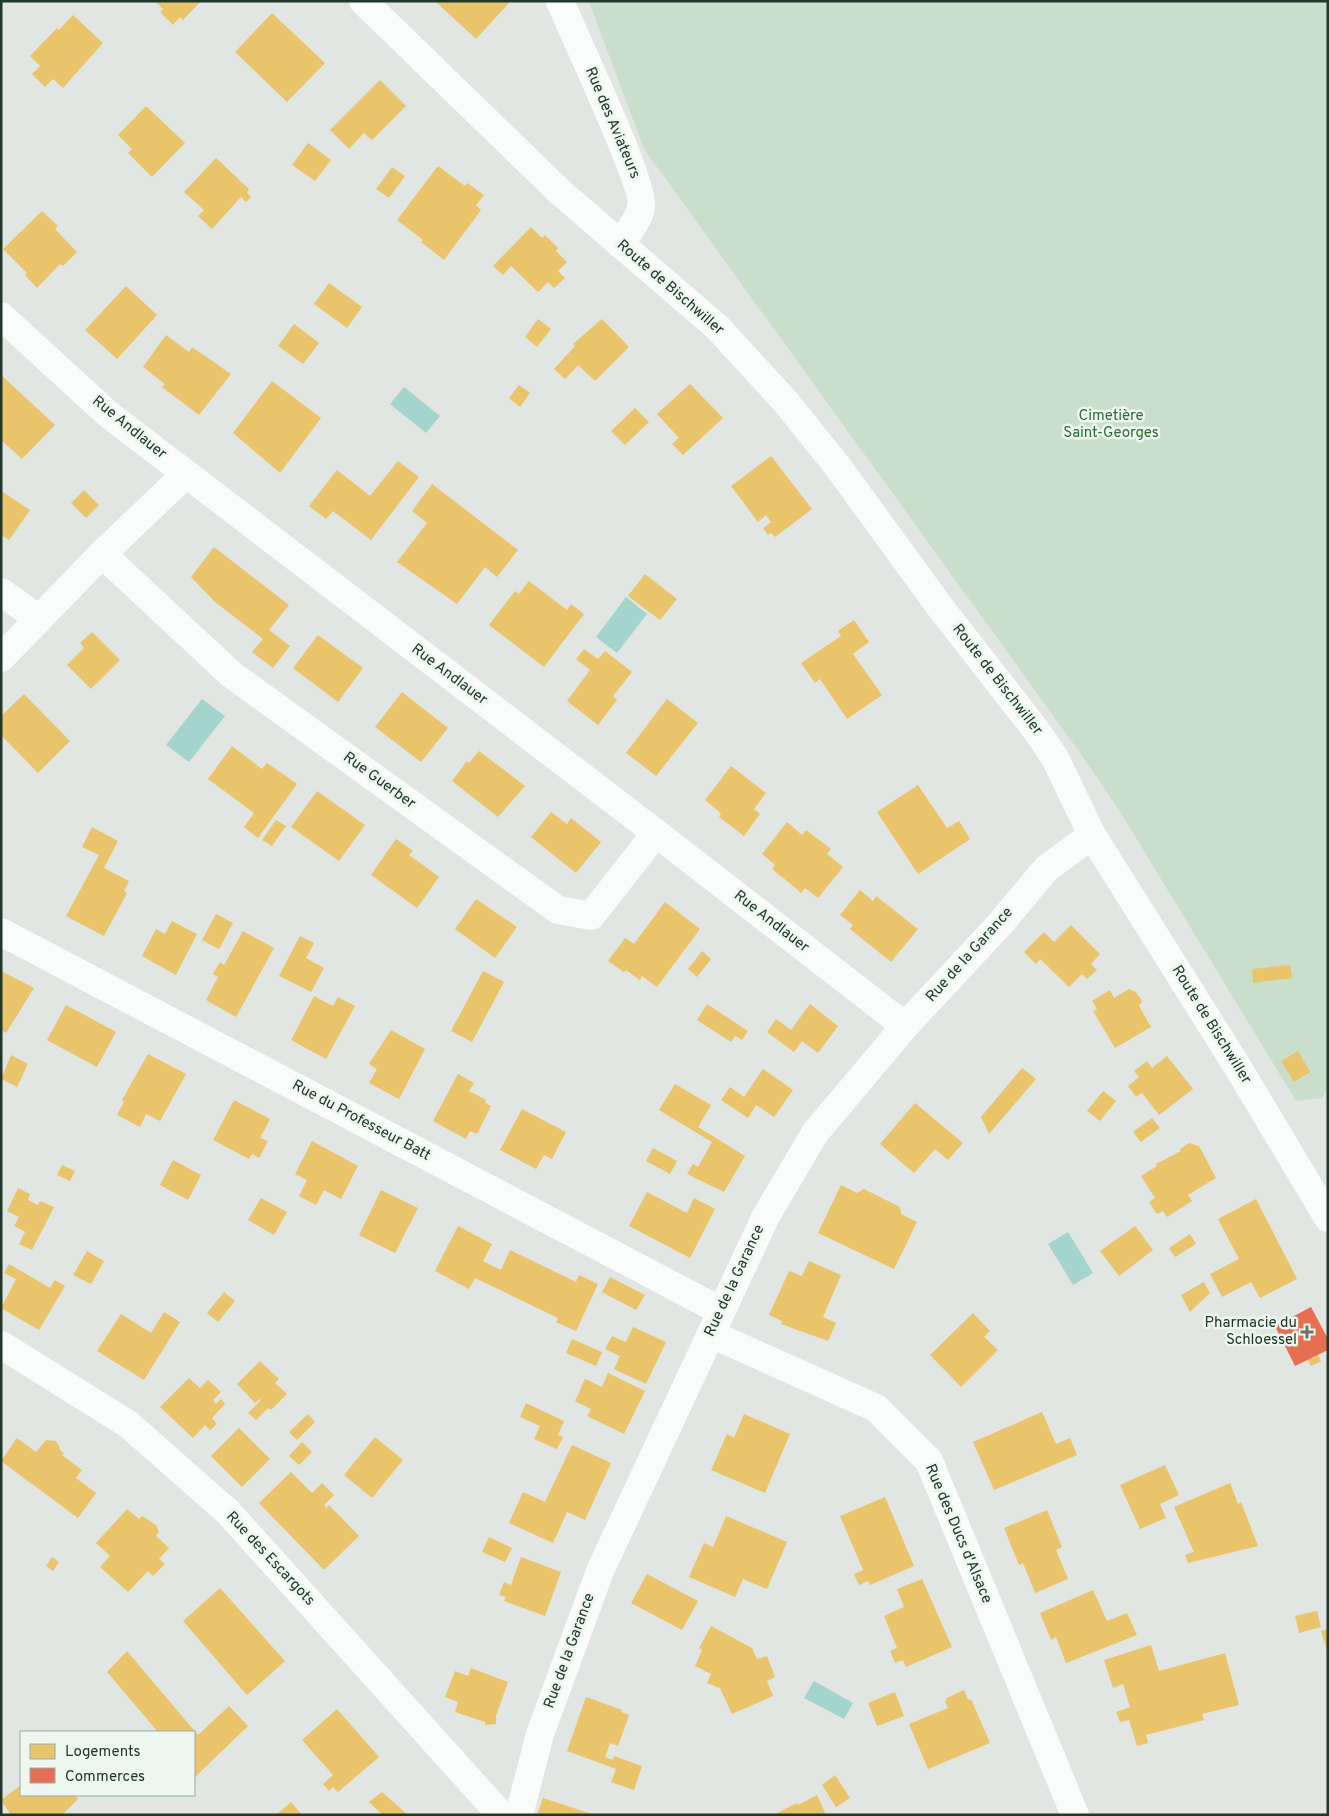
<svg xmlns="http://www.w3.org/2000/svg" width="1329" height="1816" font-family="Overpass,sans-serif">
<rect width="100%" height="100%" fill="#e1e6e2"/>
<path fill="#cadfcb" d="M 1328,1 L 1328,1089 L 1322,1098 L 1296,1101 L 1119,810 L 1078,750 L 644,149 L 589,2 Z"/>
<g fill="#a3d4cd">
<path d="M 404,387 L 440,416 L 426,433 L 390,404 Z"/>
<path d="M 626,597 L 647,614 L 617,653 L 596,637 Z"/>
<path d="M 202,699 L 225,716 L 189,762 L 166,745 Z"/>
<path d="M 1068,1232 L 1093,1273 L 1073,1285 L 1048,1244 Z"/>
<path d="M 814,1681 L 853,1703 L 844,1719 L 804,1698 Z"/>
</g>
<g fill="#e9c46a">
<path d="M 155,1 L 201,1 L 183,20 L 180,17 L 173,25 L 160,12 L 163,9 Z"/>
<path d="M 435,1 L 507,1 L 509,3 L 476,39 Z"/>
<path d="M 272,13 L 325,63 L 287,102 L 235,52 Z"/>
<path d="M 73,15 L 103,43 L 63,88 L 53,79 L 45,87 L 32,74 L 40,66 L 30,56 L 57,28 L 59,30 Z"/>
<path d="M 380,80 L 406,106 L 372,140 L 364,133 L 349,149 L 330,130 Z"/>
<path d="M 146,106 L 185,143 L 152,177 L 128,153 L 132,149 L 118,135 Z"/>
<path d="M 308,143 L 331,160 L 315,181 L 292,165 Z"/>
<path d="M 216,158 L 249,189 L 247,193 L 251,197 L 246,202 L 241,197 L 212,229 L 198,216 L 204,210 L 184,192 Z"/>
<path d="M 438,166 L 465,186 L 467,183 L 484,195 L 476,205 L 481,210 L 444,260 L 421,242 L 423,240 L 397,220 Z"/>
<path d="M 392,167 L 405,176 L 389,198 L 376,189 Z"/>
<path d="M 42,211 L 58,226 L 55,229 L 77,252 L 63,266 L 60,264 L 37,288 L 25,275 L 27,273 L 3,249 Z"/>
<path d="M 531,227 L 542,238 L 545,235 L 558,248 L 556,251 L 567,262 L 558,271 L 565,278 L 554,288 L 548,282 L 538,292 L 511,266 L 503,275 L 493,266 Z"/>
<path d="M 329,283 L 362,307 L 347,328 L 314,304 Z"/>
<path d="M 126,286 L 157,315 L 117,359 L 85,330 Z"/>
<path d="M 538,319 L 551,329 L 537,347 L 525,337 Z"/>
<path d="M 602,319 L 629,347 L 595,381 L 578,365 L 565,379 L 554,369 L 575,346 L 573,344 Z"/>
<path d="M 294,324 L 319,343 L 303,364 L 278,346 Z"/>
<path d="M 166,335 L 189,352 L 192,347 L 231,374 L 199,415 L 162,387 L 165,384 L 143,367 Z"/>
<path d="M 1,375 L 55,425 L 22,459 L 1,440 Z"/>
<path d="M 272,381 L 321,418 L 280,473 L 233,433 Z"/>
<path d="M 690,384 L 723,418 L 683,455 L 672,444 L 679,438 L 657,414 Z"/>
<path d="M 519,385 L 530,393 L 520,407 L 509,398 Z"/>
<path d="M 635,408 L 649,422 L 625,445 L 611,431 Z"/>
<path d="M 771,456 L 812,509 L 775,537 L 771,533 L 768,535 L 763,528 L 771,522 L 766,515 L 758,522 L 731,486 Z"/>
<path d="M 398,461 L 419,477 L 371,540 L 333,511 L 326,519 L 309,506 L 337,470 L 370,496 Z"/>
<path d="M 432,484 L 518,550 L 497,577 L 485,567 L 457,604 L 397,562 L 427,523 L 412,511 Z"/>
<path d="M 84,490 L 99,505 L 86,518 L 71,503 Z"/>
<path d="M 1,491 L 30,510 L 9,540 L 1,535 Z"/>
<path d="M 214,547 L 289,605 L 269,630 L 290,646 L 273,668 L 252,652 L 263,639 L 215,602 L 191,577 Z"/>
<path d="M 645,574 L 677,599 L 660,620 L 628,596 Z"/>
<path d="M 529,581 L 567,610 L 571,604 L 584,614 L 544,667 L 489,625 L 515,591 L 519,594 Z"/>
<path d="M 854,620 L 869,642 L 853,654 L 882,695 L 847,719 L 820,679 L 815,683 L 801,663 L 841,636 L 838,631 Z"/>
<path d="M 92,632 L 120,660 L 91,689 L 67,665 L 84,648 L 80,643 Z"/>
<path d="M 318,635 L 363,668 L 338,702 L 293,668 Z"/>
<path d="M 584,649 L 598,659 L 605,651 L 632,672 L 613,696 L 617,700 L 598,725 L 567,701 L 590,670 L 576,659 Z"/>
<path d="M 402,692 L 448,728 L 421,762 L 375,727 Z"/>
<path d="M 24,694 L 70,741 L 38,773 L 1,735 L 1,716 Z"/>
<path d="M 667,699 L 698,723 L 656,776 L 626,753 Z"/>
<path d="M 232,746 L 262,769 L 267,763 L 297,784 L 258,838 L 244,827 L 254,813 L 208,779 Z"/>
<path d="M 479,751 L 525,786 L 498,817 L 452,781 L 467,761 L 469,763 Z"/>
<path d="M 731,766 L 766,793 L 754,809 L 760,814 L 744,836 L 719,817 L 721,813 L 705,800 Z"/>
<path d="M 918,785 L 947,828 L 959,821 L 970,839 L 918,874 L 877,812 Z"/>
<path d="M 317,791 L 365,825 L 339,861 L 291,827 Z"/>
<path d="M 551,812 L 567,824 L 571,818 L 601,842 L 576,873 L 531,837 Z"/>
<path d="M 276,820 L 286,826 L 272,846 L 262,840 Z"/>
<path d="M 787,822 L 802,835 L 806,830 L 831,849 L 827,854 L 843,867 L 818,898 L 805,888 L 801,893 L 792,885 L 772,869 L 775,865 L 762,854 Z"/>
<path d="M 92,827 L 118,841 L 104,868 L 129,881 L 124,891 L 127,893 L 104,936 L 66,916 L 99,855 L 82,847 Z"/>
<path d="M 396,839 L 413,851 L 409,855 L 439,877 L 417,908 L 371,875 Z"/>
<path d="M 860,890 L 873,901 L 876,896 L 918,929 L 891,962 L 850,929 L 853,925 L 840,915 Z"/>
<path d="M 476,899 L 517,927 L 495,958 L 455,929 Z"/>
<path d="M 665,902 L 700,929 L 657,987 L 642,976 L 640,980 L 626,970 L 624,972 L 608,961 L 625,938 L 634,944 Z"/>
<path d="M 216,914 L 233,923 L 219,949 L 202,940 Z"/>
<path d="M 172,921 L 197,934 L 176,975 L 142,956 L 156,929 L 165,934 Z"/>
<path d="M 1071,925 L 1100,954 L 1091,964 L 1097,970 L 1087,979 L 1082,974 L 1069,987 L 1040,959 L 1036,964 L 1024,952 L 1044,932 L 1054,942 Z"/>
<path d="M 243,931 L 274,948 L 236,1017 L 206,1000 L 218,977 L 213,974 L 220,962 L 224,965 Z"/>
<path d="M 300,936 L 314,943 L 306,958 L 324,968 L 311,992 L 279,976 Z"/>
<path d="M 702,951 L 711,959 L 697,977 L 688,969 Z"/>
<path d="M 1290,965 L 1292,978 L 1253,983 L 1252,969 Z"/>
<path d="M 1,971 L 34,988 L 6,1033 L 1,1030 Z"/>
<path d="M 483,971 L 504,982 L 472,1042 L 451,1031 Z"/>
<path d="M 1129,989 L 1136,992 L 1142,1001 L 1139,1006 L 1151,1027 L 1115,1048 L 1093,1011 L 1097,1009 L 1092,1001 L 1110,990 L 1114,998 Z"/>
<path d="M 314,996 L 333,1006 L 338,997 L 355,1006 L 326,1059 L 291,1040 Z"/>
<path d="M 707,1004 L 748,1031 L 742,1040 L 735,1036 L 731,1042 L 697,1020 Z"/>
<path d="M 810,1004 L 838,1026 L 818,1053 L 802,1041 L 794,1052 L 767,1032 L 776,1019 L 791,1030 Z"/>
<path d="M 66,1005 L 116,1032 L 97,1067 L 47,1040 Z"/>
<path d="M 391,1030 L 425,1049 L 399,1099 L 369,1083 L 377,1069 L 369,1064 Z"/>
<path d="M 1298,1051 L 1310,1072 L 1294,1082 L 1281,1061 Z"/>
<path d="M 148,1054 L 186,1074 L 160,1121 L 146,1114 L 140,1127 L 117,1115 L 124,1102 L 122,1100 Z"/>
<path d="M 11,1055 L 28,1064 L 17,1087 L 1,1079 Z"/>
<path d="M 1167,1056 L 1193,1089 L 1159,1115 L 1142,1093 L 1136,1097 L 1128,1086 L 1139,1077 L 1134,1071 L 1147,1061 L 1152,1068 Z"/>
<path d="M 1022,1068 L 1036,1079 L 989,1134 L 981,1117 Z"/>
<path d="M 763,1069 L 793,1090 L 774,1117 L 756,1105 L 748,1118 L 721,1100 L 730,1087 L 744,1097 Z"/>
<path d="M 458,1074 L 474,1083 L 469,1091 L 486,1100 L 485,1103 L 491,1106 L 477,1134 L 470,1131 L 466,1139 L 433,1121 Z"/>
<path d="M 675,1084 L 711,1105 L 698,1127 L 745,1156 L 724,1192 L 687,1174 L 693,1164 L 698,1167 L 712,1142 L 659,1110 Z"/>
<path d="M 1103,1091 L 1116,1101 L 1100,1121 L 1087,1111 Z"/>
<path d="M 234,1100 L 270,1119 L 260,1138 L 268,1141 L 259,1158 L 252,1154 L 249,1159 L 213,1140 Z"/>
<path d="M 915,1103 L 963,1143 L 948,1160 L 935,1149 L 914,1173 L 880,1144 Z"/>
<path d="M 522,1109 L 566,1132 L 552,1159 L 544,1155 L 536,1169 L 500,1150 Z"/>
<path d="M 1152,1118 L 1160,1128 L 1141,1142 L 1133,1132 Z"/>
<path d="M 312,1141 L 358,1166 L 341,1199 L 324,1190 L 316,1205 L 299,1196 L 307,1180 L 295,1174 Z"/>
<path d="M 1189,1143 L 1199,1146 L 1216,1178 L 1188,1195 L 1192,1201 L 1167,1217 L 1163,1211 L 1157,1214 L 1149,1202 L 1155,1198 L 1141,1176 L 1157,1166 L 1156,1164 L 1181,1151 L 1180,1149 Z"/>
<path d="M 653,1148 L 677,1161 L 670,1174 L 646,1161 Z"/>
<path d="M 173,1160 L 201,1175 L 188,1200 L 160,1185 Z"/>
<path d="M 62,1165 L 75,1171 L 70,1181 L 57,1175 Z"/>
<path d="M 841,1185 L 857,1193 L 864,1189 L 900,1207 L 901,1214 L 917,1222 L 894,1269 L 818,1233 Z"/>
<path d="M 18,1188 L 30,1194 L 28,1200 L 38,1205 L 40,1201 L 54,1207 L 32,1250 L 19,1244 L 25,1232 L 14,1226 L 19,1217 L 7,1211 Z"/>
<path d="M 381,1190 L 418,1208 L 395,1253 L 359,1235 Z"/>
<path d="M 647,1192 L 687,1213 L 694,1198 L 715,1209 L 690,1258 L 629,1226 Z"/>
<path d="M 261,1198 L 287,1212 L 274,1235 L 248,1220 Z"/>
<path d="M 1256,1199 L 1297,1279 L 1260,1298 L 1251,1282 L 1222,1297 L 1210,1274 L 1239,1259 L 1218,1219 Z"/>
<path d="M 458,1226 L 492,1244 L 483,1261 L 501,1270 L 510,1250 L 576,1282 L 579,1275 L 598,1284 L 576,1331 L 556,1322 L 558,1318 L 475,1278 L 469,1289 L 435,1271 Z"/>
<path d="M 1135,1226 L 1153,1250 L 1119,1276 L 1100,1251 Z"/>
<path d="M 1190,1234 L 1196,1244 L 1175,1257 L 1169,1248 Z"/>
<path d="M 87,1251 L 104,1261 L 91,1284 L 73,1275 Z"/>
<path d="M 809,1261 L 841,1275 L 823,1317 L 836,1323 L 828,1341 L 781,1324 L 782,1321 L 769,1315 L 789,1271 L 802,1276 Z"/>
<path d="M 9,1264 L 50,1288 L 55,1280 L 65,1286 L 39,1330 L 1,1308 L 16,1279 L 4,1273 Z"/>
<path d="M 610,1277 L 645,1295 L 636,1310 L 602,1292 Z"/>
<path d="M 1204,1282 L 1210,1293 L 1190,1312 L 1181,1295 Z"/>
<path d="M 224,1292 L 235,1301 L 218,1322 L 207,1313 Z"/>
<path d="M 164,1312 L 180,1322 L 144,1380 L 97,1351 L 121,1314 L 151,1333 Z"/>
<path d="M 973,1313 L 990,1331 L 984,1337 L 998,1350 L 961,1387 L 930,1355 Z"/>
<path d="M 633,1327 L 666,1342 L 646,1384 L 614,1369 L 620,1356 L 605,1349 L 612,1336 L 626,1342 Z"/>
<path d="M 572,1339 L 602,1352 L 596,1366 L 566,1353 Z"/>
<path d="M 1318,1355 L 1321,1361 L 1311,1366 L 1308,1360 Z"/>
<path d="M 260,1361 L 279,1379 L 275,1383 L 287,1394 L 271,1410 L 268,1408 L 256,1420 L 248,1413 L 261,1400 L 260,1399 L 255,1403 L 237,1384 Z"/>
<path d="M 608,1373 L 645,1391 L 624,1434 L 587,1416 L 591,1409 L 575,1401 L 585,1379 L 602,1387 Z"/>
<path d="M 189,1378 L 200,1388 L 208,1380 L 221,1392 L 213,1400 L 216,1404 L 221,1399 L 225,1404 L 212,1418 L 217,1424 L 210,1430 L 205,1425 L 193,1438 L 160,1407 Z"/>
<path d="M 526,1403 L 564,1421 L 558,1435 L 563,1437 L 557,1449 L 534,1439 L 540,1426 L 520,1417 Z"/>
<path d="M 1042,1412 L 1056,1444 L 1070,1438 L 1077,1455 L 994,1490 L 973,1442 Z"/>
<path d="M 308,1414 L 315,1422 L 297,1440 L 289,1432 Z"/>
<path d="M 744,1414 L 790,1434 L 765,1493 L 711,1470 L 727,1434 L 734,1438 Z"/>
<path d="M 239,1428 L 270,1459 L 242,1487 L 211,1456 Z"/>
<path d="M 375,1437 L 403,1460 L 372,1498 L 344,1475 Z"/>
<path d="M 17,1438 L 36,1452 L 46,1440 L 55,1441 L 59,1445 L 60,1450 L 64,1453 L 62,1455 L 82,1470 L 76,1478 L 96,1493 L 78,1518 L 1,1461 Z"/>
<path d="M 302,1442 L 312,1452 L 299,1465 L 289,1456 Z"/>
<path d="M 572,1445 L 611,1463 L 585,1520 L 567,1512 L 553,1543 L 509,1523 L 523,1492 L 545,1502 Z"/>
<path d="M 1165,1465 L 1179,1495 L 1160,1504 L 1166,1518 L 1140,1529 L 1120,1485 Z"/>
<path d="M 291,1472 L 312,1493 L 322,1483 L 334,1495 L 324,1505 L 326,1508 L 329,1505 L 359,1536 L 324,1570 L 259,1503 Z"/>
<path d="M 1230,1483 L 1238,1504 L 1241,1502 L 1258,1546 L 1188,1563 L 1185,1555 L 1194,1552 L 1174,1507 Z"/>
<path d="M 885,1497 L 914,1566 L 870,1585 L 868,1581 L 859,1585 L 854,1574 L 863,1570 L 840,1516 Z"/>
<path d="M 127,1509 L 139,1519 L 142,1516 L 156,1525 L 159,1532 L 156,1536 L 169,1548 L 159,1559 L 165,1564 L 153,1576 L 148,1571 L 128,1592 L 100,1567 L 110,1556 L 96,1543 Z"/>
<path d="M 1047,1510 L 1062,1547 L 1056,1550 L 1068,1579 L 1035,1593 L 1023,1563 L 1019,1565 L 1004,1528 Z"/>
<path d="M 726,1516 L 787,1542 L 767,1589 L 743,1579 L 735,1597 L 689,1577 L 704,1543 L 713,1547 Z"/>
<path d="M 489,1537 L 512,1548 L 505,1562 L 482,1552 Z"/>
<path d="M 52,1557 L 59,1562 L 53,1571 L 46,1566 Z"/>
<path d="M 521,1557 L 561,1572 L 545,1616 L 504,1601 L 506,1597 L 499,1595 L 504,1582 L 511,1585 Z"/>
<path d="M 647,1574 L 698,1601 L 682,1630 L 631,1603 Z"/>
<path d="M 922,1579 L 952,1647 L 906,1667 L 903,1660 L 895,1663 L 890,1651 L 897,1648 L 884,1616 L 904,1607 L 897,1589 Z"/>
<path d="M 220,1588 L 285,1661 L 247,1695 L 183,1621 Z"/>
<path d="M 1093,1590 L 1107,1621 L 1127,1613 L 1137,1635 L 1066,1663 L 1056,1637 L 1051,1640 L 1040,1613 Z"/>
<path d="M 1317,1611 L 1321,1627 L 1299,1633 L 1295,1616 Z"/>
<path d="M 711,1626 L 752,1648 L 757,1659 L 767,1656 L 775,1677 L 767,1681 L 773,1696 L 732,1714 L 719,1686 L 719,1688 L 707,1683 L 711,1674 L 695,1666 L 702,1650 L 699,1648 Z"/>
<path d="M 1328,1629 L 1328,1650 L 1327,1650 L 1321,1631 Z"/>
<path d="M 1151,1645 L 1159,1671 L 1225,1653 L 1239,1705 L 1202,1714 L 1204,1720 L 1146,1735 L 1148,1743 L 1137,1746 L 1129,1720 L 1120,1722 L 1116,1712 L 1130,1707 L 1123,1684 L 1113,1688 L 1104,1660 Z"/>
<path d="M 127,1651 L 198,1735 L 229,1706 L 248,1726 L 195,1777 L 194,1732 L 158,1732 L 107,1672 Z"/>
<path d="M 471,1668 L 508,1682 L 496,1716 L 496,1724 L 485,1725 L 485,1722 L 455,1712 L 458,1702 L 445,1697 L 455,1671 L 468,1676 Z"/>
<path d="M 964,1690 L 968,1700 L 971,1699 L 990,1743 L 928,1769 L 909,1724 L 948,1708 L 945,1701 L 947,1698 Z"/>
<path d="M 895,1692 L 904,1716 L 877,1726 L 868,1703 Z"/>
<path d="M 586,1697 L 622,1710 L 621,1712 L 629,1715 L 618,1746 L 610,1743 L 605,1757 L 613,1760 L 614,1756 L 642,1766 L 634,1790 L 611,1782 L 616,1769 L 567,1751 Z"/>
<path d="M 337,1709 L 379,1757 L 338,1792 L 333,1787 L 329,1791 L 323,1784 L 333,1775 L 302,1740 Z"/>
<path d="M 835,1775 L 850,1798 L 836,1807 L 822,1785 Z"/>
<path d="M 21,1785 L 21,1795 L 75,1795 L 78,1799 L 62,1815 L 11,1815 L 1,1800 Z"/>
<path d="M 382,1792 L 408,1815 L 383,1815 L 369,1802 Z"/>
<path d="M 817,1795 L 826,1815 L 773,1815 L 797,1803 L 798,1805 Z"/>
<path d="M 543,1798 L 592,1814 L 592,1815 L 537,1815 Z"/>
<path d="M 291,1802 L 302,1815 L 276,1815 Z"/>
</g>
<path fill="#e76f51" d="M 1311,1307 L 1328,1339 L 1328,1350 L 1295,1366 L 1275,1326 Z"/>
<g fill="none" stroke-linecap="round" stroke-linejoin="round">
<g stroke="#fafbfb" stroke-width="28">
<path d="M 560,1 C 572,31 647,188 641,208 C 638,221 627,234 620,244"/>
<path d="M 1,316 L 108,414 L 656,833 L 905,1026"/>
<path d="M 102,554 L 232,675 L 558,910 L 591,916 L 656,833"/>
<path d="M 1,592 L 39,619"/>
<path d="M 1,658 L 102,554 L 186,474"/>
<path d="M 1,932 L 721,1311"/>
<path d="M 711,1334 L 876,1408 L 929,1461 L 1075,1815"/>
<path d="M 1,1345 L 128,1424 L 228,1512 L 501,1815"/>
<path d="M 519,1815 L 540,1734 L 600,1571 L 766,1216 L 815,1133 L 905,1026 L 1000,924 L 1046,869 L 1092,835"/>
</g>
<path stroke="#fafbfb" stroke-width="28" d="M 363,1 L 560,192 L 717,327 L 785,401 L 838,467 L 940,607 L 1036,730 L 1055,758 L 1092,835 L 1237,1066 L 1328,1218"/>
</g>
<path fill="#64746b" stroke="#eef6f0" stroke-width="2" d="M1304.5 1324.5h5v5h5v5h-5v5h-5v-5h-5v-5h5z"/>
<g text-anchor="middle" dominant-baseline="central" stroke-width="5" stroke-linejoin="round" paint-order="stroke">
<g font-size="15" fill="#20372b" stroke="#eef6f0">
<text transform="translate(612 123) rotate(67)">Rue des Aviateurs</text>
<text transform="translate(670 288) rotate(41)">Route de Bischwiller</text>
<text transform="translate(129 428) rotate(39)">Rue Andlauer</text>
<text transform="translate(449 675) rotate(37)">Rue Andlauer</text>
<text transform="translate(997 680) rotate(52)">Route de Bischwiller</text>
<text transform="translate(379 781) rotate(36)">Rue Guerber</text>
<text transform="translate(771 922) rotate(38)">Rue Andlauer</text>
<text transform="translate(970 955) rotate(-48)">Rue de la Garance</text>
<text transform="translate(1211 1025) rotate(58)">Route de Bischwiller</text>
<text transform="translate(361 1121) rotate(28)">Rue du Professeur Batt</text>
<text transform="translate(735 1281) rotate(-65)">Rue de la Garance</text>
<text transform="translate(958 1534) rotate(67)">Rue des Ducs d'Alsace</text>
<text transform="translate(270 1559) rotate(47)">Rue des Escargots</text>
<text transform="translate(570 1651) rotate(-70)">Rue de la Garance</text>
</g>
<g font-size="15" fill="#2d6c35" stroke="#eef6f0">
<text x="1111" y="416">Cimetière<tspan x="1111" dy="17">Saint-Georges</tspan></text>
</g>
<g font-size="15" fill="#20372b" stroke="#eef6f0" text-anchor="end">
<text x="1297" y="1323">Pharmacie du<tspan x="1297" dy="17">Schloessel</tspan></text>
</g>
</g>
<rect width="1329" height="1816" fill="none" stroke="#20372b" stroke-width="5"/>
<rect x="20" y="1731" width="175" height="65" fill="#eef6f0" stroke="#9caaa1"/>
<rect x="30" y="1744" width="25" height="15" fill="#e9c46a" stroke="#9caaa1"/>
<text x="65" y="1756" font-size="15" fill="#20372b">Logements</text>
<rect x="30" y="1768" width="25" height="15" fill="#e76f51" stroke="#9caaa1"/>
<text x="65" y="1781" font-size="15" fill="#20372b">Commerces</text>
</svg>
